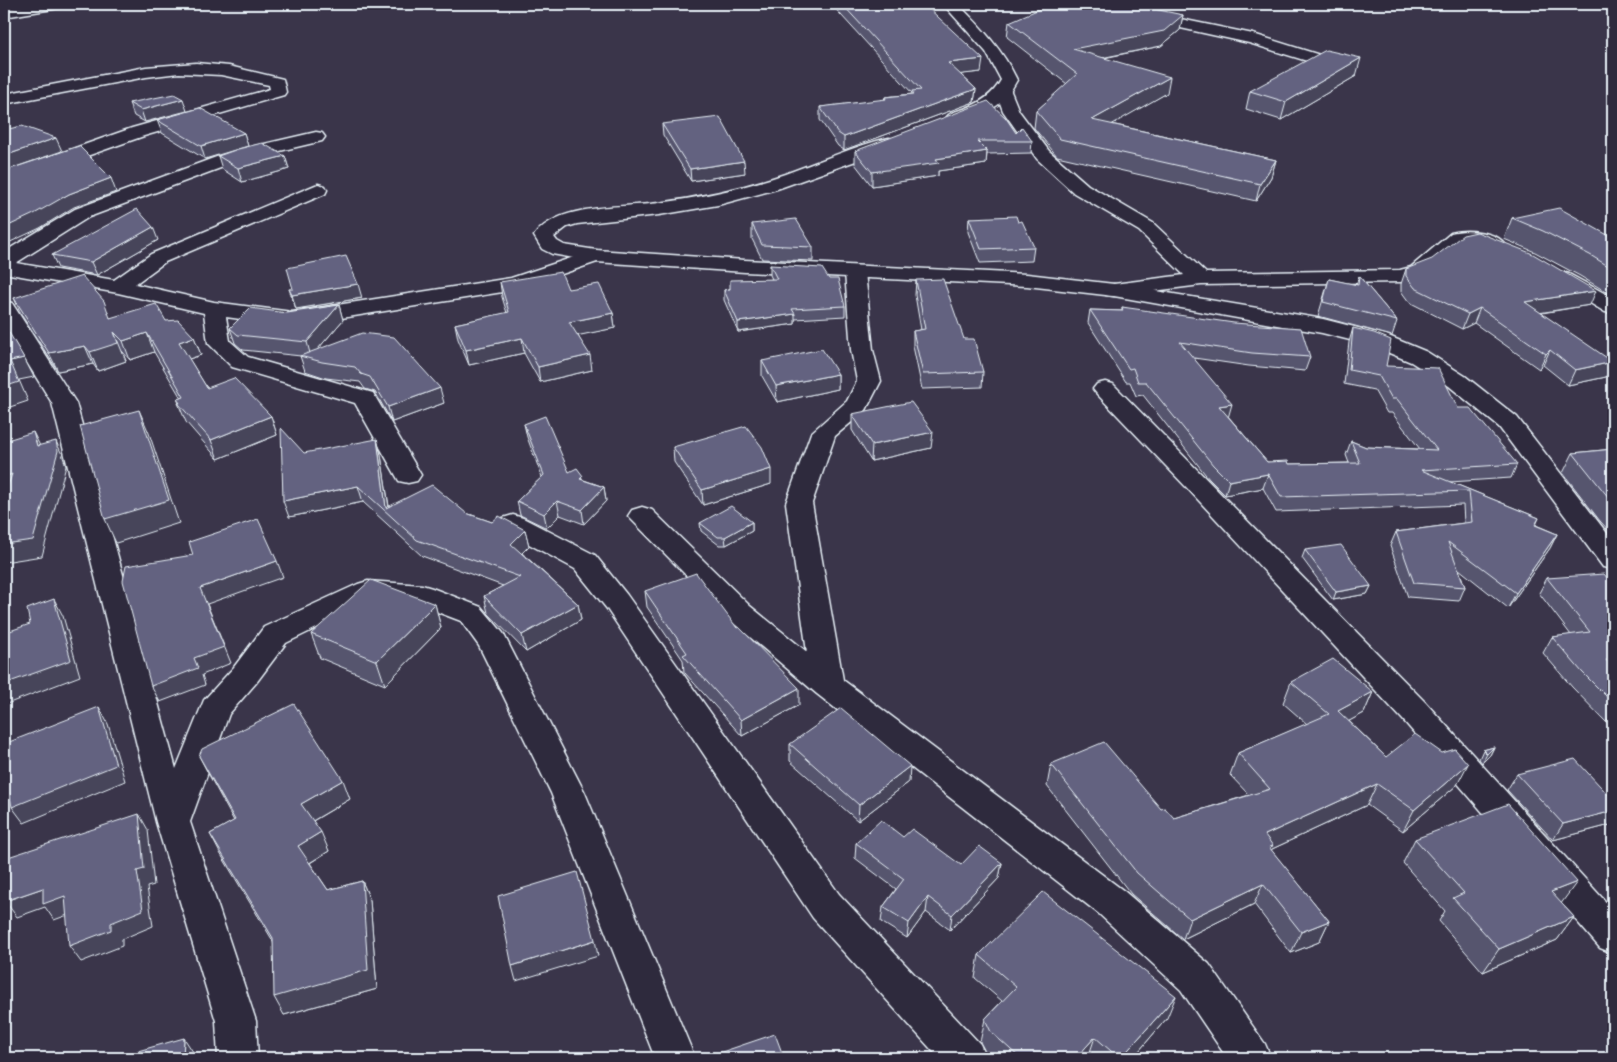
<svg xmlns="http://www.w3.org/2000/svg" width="1617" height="1062" font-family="Delius,sans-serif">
<rect width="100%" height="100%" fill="#3a354a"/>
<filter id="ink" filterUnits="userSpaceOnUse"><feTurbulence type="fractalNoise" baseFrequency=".02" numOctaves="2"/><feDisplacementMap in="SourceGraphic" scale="10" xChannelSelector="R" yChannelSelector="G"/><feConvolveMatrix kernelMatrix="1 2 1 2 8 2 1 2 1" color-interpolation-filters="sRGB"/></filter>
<g filter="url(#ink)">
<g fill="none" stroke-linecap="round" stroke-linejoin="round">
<g stroke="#e8f1f8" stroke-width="3">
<g id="minor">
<path d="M 1082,4 L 1108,4 L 1253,34 L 1339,61 L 1341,64 L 1339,67 L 1333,69 L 1249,43 L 1089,8 L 1084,7 Z"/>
<path d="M 196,63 L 229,66 L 283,79 L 286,92 L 284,95 L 144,136 L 4,185 L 4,173 L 132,128 L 270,89 L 269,85 L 221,75 L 179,73 L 146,77 L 4,104 L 4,94 L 146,67 Z"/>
<path d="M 1004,87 L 1010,89 L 1019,111 L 1049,151 L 1088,185 L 1153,223 L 1206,273 L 1400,270 L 1411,267 L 1451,233 C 1466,229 1496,231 1505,244 L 1502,248 C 1488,252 1477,242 1464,243 L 1425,275 L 1402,282 L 1201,285 L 1114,296 L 1106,295 L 1103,290 L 1106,285 L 1184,275 L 1139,231 L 1074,193 L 1037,159 L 1003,111 L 996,92 L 998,89 Z"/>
<path d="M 316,132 L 322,133 L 325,137 L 322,141 L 242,160 L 89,217 L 16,263 L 114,280 L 151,254 L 318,184 L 325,186 L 327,190 L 325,194 L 165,262 L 135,284 L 214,302 L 292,312 L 511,278 L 589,252 L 596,250 L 603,252 L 606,256 L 603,260 L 515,290 L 292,326 L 226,317 L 230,341 L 248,357 L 373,393 L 421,475 L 417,481 L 408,483 L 399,481 L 355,403 L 232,367 L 208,343 L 204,313 L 118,293 L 4,273 L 4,252 L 75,209 L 230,152 Z"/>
<path d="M 855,266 L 862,268 L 865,272 L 873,350 L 881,381 L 866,410 L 835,436 L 812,503 L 843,680 L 1124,891 L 1209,964 L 1265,1044 L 1271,1058 L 1227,1058 L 1181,990 L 1098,913 L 817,694 L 730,620 L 628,516 L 632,510 L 642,507 L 652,510 L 750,606 L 807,652 L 786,503 L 811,433 L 847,401 L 857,381 L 851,350 L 845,272 L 848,268 Z"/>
<path d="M 1562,272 L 1569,274 L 1613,298 L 1613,313 L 1605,312 L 1555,282 L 1551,278 L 1555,274 Z"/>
<path d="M 4,301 L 12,303 L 76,403 L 176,769 L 204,700 L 234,667 L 264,627 L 358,584 L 368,581 L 422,585 L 432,588 L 481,607 L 503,633 L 585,793 L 695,1058 L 655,1058 L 551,793 L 479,646 L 461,621 L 419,605 L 372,601 L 286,643 L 256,683 L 229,714 L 190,822 L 256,1021 L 258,1058 L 218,1058 L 216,1021 L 156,822 L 52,403 L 4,325 Z"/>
<path d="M 1105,382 L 1113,384 L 1425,702 L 1613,910 L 1613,953 L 1600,948 L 1403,720 L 1189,490 L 1097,394 L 1093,389 L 1097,384 Z"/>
<path d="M 513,515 L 523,518 L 595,555 L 627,595 L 839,894 L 980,1044 L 986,1058 L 939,1058 L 813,918 L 607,609 L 575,569 L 503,530 L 499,524 L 503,518 Z"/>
</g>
</g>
<g stroke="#e8f1f8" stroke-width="3">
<g id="major">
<path d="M 943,4 L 958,4 C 981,27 1003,50 1017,80 C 1013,87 1009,94 1004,100 C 993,110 963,125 949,122 L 946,118 C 950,112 957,111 964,109 C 980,103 993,95 1001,80 L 986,52 Z"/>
<path d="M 889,138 L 895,139 L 898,143 L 895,147 L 777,189 L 718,205 L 659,215 L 577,224 L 567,227 L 554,237 L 557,241 L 564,245 L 596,250 L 745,260 L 1027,274 L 1114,284 L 1323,319 L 1386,335 L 1427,352 L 1465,376 L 1517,417 L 1613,541 L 1613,569 L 1603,567 L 1499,427 L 1449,386 L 1411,362 L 1370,345 L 1322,333 L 1114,296 L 1027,286 L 745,272 L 596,262 L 552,254 L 542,249 L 534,236 C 557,203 622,208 659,203 C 702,197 744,188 785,174 C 819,162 854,146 889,138 Z"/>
</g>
</g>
<g stroke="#e8f1f8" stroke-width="3">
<path id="highway" d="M 34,4 L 66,4 L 64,7 L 59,8 L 4,17 L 4,9 Z"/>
</g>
<use href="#minor" fill="#2f2a3d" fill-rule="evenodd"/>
<use href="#major" fill="#2f2a3d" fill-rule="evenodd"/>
<use href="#highway" fill="#2f2a3d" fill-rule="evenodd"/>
</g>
<g fill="#56546e" stroke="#e8f1f8">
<path d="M 831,4 L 924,4 L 981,72 L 960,74 L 976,89 L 974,102 L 844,150 L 838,146 L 820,120 L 820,107 L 884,100 L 885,97 L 912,94 L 912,93 Z"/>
<path d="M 1183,15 L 1180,30 L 1161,46 L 1104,58 L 1167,93 L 1111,124 L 1276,160 L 1271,177 L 1256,201 L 1057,156 L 1034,128 L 1036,111 L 1067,84 L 1007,37 L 1009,22 Z"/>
<path d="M 1356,76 L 1281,120 L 1246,109 L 1250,91 Z"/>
<path d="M 129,103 L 187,111 L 145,122 L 134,116 Z"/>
<path d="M 157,120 L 244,133 L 248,146 L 243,148 L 285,156 L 289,169 L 242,182 L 222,169 L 218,156 L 233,151 L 205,159 L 162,133 Z"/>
<path d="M 662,124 L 745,173 L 691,181 L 663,135 Z"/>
<path d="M 1016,133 L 1032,141 L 1031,153 L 987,154 L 986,164 L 938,171 L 938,176 L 872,186 L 855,164 L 855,151 Z"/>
<path d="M 969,218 L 1018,222 L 1034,247 L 1032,261 L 980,263 L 968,232 Z"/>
<path d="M 1512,218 L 1613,238 L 1613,296 L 1580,276 L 1535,252 L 1504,239 Z"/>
<path d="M 752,224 L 813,247 L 813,261 L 762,259 L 752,239 Z"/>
<path d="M 158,240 L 97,275 L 58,268 L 52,255 Z"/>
<path d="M 770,265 L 845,306 L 845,316 L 795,319 L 795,324 L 738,332 L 724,300 L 724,290 L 772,279 L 770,275 Z"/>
<path d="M 1406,269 L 1590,305 L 1542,313 L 1606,377 L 1568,385 L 1543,365 L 1539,369 L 1474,323 L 1462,329 L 1409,302 L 1401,291 L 1401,284 Z"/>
<path d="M 1359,276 L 1397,321 L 1392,336 L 1318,316 L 1329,279 L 1356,285 Z"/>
<path d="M 916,280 L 964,339 L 983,372 L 982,387 L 922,389 L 913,346 L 913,331 L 921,330 L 915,295 Z"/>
<path d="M 500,282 L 568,289 L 613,313 L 615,328 L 578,335 L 592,370 L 540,382 L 524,353 L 469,365 L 458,339 L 455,324 L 507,313 L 502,297 Z"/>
<path d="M 289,289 L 362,298 L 296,309 L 294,303 Z"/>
<path d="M 14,298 L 111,318 L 166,321 L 194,337 L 201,355 L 189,359 L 207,388 L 271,416 L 277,435 L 218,459 L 186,422 L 178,403 L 179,403 L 177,399 L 181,398 L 154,352 L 130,360 L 122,351 L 126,361 L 98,371 L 93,364 L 58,371 L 22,316 Z"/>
<path d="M 339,305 L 343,320 L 317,350 L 444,403 L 392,422 L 375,392 L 365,389 L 360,382 L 326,378 L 305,371 L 300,356 L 301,356 L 243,350 L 235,343 L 230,328 L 287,313 Z"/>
<path d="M 1122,307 L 1310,357 L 1305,371 L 1249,366 L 1194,358 L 1228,416 L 1267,462 L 1289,464 L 1349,463 L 1346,455 L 1351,441 L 1366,447 L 1420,449 L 1392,413 L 1387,413 L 1374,390 L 1344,384 L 1349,342 L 1353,328 L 1386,366 L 1458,408 L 1517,464 L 1511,478 L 1450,482 L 1539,518 L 1536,525 L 1557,534 L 1550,548 L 1508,608 L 1459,569 L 1465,587 L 1459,601 L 1408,597 L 1390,546 L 1396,532 L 1464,523 L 1463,505 L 1276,512 L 1263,488 L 1225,495 L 1209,479 L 1143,395 L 1136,396 L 1130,382 L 1126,382 L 1088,323 L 1090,310 L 1122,311 Z"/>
<path d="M 762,361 L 838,374 L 838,389 L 777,402 L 762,376 Z"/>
<path d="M 852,414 L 931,448 L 871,461 L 852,430 Z"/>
<path d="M 524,424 L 569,472 L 584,480 L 604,487 L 606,501 L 584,524 L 560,515 L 547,528 L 520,515 L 517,501 L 542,477 L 527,437 Z"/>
<path d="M 377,439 L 381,455 L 389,506 L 466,513 L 492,522 L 525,530 L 529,546 L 522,553 L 578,604 L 581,620 L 526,652 L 488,613 L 484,596 L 503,586 L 422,556 L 363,502 L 289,517 Z"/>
<path d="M 673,447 L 771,484 L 703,505 L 674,462 Z"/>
<path d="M 1613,449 L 1613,535 L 1600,521 L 1563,473 L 1573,453 Z"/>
<path d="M 752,522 L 752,531 L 726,545 L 719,545 L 701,531 L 700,523 Z"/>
<path d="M 1305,550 L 1371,586 L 1367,594 L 1333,600 L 1302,558 Z"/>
<path d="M 1547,578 L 1613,585 L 1613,720 L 1606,722 L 1572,687 L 1543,653 L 1552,637 L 1571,635 L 1539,593 Z"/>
<path d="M 645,591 L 737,628 L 799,705 L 742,736 L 684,672 L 683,660 L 647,607 Z"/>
<path d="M 435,604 L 441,628 L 385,685 L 320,658 L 311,634 Z"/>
<path d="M 1291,682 L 1373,692 L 1364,713 L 1349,721 L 1386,757 L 1457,785 L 1403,831 L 1367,805 L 1272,849 L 1271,850 L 1329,921 L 1319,942 L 1291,953 L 1254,904 L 1183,939 L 1131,894 L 1047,786 L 1051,764 L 1161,809 L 1174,818 L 1249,795 L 1230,775 L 1238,753 L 1307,724 L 1283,703 Z"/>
<path d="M 790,744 L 909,782 L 858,821 L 790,761 Z"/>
<path d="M 1494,747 L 1490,755 L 1482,763 L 1479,759 L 1483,750 Z"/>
<path d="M 199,756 L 350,799 L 313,821 L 329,851 L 310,863 L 328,890 L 362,881 L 370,900 L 377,989 L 284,1015 L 273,941 L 220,853 L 210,834 L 234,821 L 209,775 Z"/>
<path d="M 1517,774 L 1613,800 L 1613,821 L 1610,825 L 1553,840 L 1507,790 Z"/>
<path d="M 903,837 L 961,865 L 1002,863 L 999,878 L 950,930 L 926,912 L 907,938 L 881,922 L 883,907 L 896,889 L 855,858 L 856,843 Z"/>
<path d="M 1415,839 L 1561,903 L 1574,917 L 1557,940 L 1483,972 L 1439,921 L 1445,911 L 1403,863 Z"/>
<path d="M 979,955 L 1167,1018 L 1133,1058 L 991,1058 L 987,1055 L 980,1042 L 985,1019 L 1002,1001 L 975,978 Z"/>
</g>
<g fill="#46455a" stroke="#e8f1f8">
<path d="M 1183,15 L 1180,30 L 1161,46 L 1071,64 L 1073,49 Z"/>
<path d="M 1361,58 L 1356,76 L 1281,120 L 1286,102 Z"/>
<path d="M 983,59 L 981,72 L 947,76 L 948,63 Z"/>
<path d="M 1170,77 L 1167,93 L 1090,137 L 1092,120 Z"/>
<path d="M 976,89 L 974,102 L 844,150 L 844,137 Z"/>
<path d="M 183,99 L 187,111 L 145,122 L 141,110 Z"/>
<path d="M 244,133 L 248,146 L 205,159 L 201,146 Z"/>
<path d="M 56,138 L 62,151 L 4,171 L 4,156 Z"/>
<path d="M 987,151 L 986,164 L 938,171 L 938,176 L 872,186 L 872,172 L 936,159 Z"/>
<path d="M 285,156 L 289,169 L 242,182 L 238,168 Z"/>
<path d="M 1276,160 L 1271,177 L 1256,201 L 1260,184 Z"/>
<path d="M 744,161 L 745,173 L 691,181 L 690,169 Z"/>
<path d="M 111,178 L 116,192 L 74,207 L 40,228 L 4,245 L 4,228 L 69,194 Z"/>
<path d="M 153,227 L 158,240 L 97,275 L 91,262 Z"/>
<path d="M 358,284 L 362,298 L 296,309 L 292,295 Z"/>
<path d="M 1596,291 L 1590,305 L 1519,316 L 1525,302 Z"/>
<path d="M 339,305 L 343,320 L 311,357 L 307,342 Z"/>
<path d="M 1480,308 L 1474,323 L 1462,329 L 1468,314 Z"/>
<path d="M 613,313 L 615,328 L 571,337 L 569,322 Z"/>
<path d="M 795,314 L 795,324 L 738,332 L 738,322 Z"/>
<path d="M 114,332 L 126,361 L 98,371 L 90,352 Z"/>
<path d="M 147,333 L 154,352 L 130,360 L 123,341 Z"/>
<path d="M 194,337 L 201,355 L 186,360 L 179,342 Z"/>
<path d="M 522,338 L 524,353 L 469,365 L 466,350 Z"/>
<path d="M 85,346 L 93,364 L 58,371 L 49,353 Z"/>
<path d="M 1550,350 L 1543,365 L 1539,369 L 1546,354 Z"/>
<path d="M 590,355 L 592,370 L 540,382 L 538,367 Z"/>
<path d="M 24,358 L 34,377 L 19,380 L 28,401 L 4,409 L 4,387 L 10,361 Z"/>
<path d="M 1613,362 L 1606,377 L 1568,385 L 1575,370 Z"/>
<path d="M 838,374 L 838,389 L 777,402 L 776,386 Z"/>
<path d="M 440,388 L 444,403 L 392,422 L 388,407 Z"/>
<path d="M 1232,404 L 1228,418 L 1219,406 Z"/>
<path d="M 139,410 L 149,433 L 179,523 L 116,543 L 105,519 Z"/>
<path d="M 271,416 L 277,435 L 218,459 L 211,440 Z"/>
<path d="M 33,432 L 41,448 L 37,446 Z"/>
<path d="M 933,432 L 931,448 L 871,461 L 872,445 Z"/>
<path d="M 377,439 L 381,455 L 390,515 L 386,508 Z"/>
<path d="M 56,441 L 63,457 L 66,466 L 42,556 L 4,562 L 4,544 Z"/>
<path d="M 771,469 L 771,484 L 703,505 L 702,490 Z"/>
<path d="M 12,474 L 20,490 L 4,495 L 4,477 Z"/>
<path d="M 1268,474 L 1263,488 L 1225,495 L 1229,481 Z"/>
<path d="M 358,486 L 363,502 L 289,517 L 283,501 Z"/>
<path d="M 604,487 L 606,501 L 584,524 L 582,510 Z"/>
<path d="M 557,501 L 560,515 L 547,528 L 544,514 Z"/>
<path d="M 752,522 L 752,531 L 726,545 L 725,537 Z"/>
<path d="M 525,530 L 529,546 L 515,560 L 511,544 Z"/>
<path d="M 1557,534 L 1550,548 L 1508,608 L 1516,593 Z"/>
<path d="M 277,561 L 283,577 L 207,604 L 231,663 L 202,675 L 205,685 L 160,702 L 151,686 L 194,658 L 200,588 Z"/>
<path d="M 1371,586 L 1367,594 L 1333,600 L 1336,592 Z"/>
<path d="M 54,599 L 63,616 L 80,676 L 4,705 L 4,684 Z"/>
<path d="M 435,604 L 441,628 L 385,685 L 377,661 Z"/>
<path d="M 578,604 L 581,620 L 526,652 L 522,635 Z"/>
<path d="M 799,688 L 799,705 L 742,736 L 741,720 Z"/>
<path d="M 1373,692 L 1364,713 L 1329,732 L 1338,711 Z"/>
<path d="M 99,707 L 108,724 L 125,781 L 24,823 L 12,807 Z"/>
<path d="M 1613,710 L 1613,720 L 1606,722 Z"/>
<path d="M 1494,747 L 1490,755 L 1482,763 L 1487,754 Z"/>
<path d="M 1468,764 L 1457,785 L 1403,831 L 1414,810 Z"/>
<path d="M 910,766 L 909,782 L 858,821 L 859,805 Z"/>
<path d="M 343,780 L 350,799 L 309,823 L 301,804 Z"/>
<path d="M 1377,784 L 1367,805 L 1272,849 L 1264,867 L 1265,835 Z"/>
<path d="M 1613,811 L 1613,821 L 1610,825 L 1553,840 L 1563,824 Z"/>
<path d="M 139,814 L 148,830 L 154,885 L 147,887 L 153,926 L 122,939 L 122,946 L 81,962 L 69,946 L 111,923 L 137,871 Z"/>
<path d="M 321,832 L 329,851 L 306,865 L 298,846 Z"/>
<path d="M 1002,863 L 999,878 L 950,930 L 952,915 Z"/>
<path d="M 362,881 L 370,900 L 377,989 L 284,1015 L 274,997 Z"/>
<path d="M 1577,882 L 1560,905 L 1551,892 Z"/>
<path d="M 1263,884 L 1254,904 L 1183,939 L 1190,919 Z"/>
<path d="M 43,888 L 65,896 L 76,912 L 54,920 L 45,907 L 17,917 L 5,901 Z"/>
<path d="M 928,897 L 926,912 L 907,938 L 909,923 Z"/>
<path d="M 1574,917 L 1557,940 L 1483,972 L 1499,949 Z"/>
<path d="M 1329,921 L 1319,942 L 1291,953 L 1301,932 Z"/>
<path d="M 595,940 L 598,956 L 516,981 L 512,966 Z"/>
<path d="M 1176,996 L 1167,1018 L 1133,1058 L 1121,1058 Z"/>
<path d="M 1095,1037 L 1088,1058 L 1076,1058 Z"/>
<path d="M 184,1038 L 197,1058 L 183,1058 Z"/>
</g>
<g fill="#646280" stroke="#e8f1f8">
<path d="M 842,4 L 924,4 L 983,59 L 948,63 L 976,89 L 844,137 L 838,133 L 820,107 L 886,99 L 885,97 L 914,94 L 912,91 L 921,90 Z"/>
<path d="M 1051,4 L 1130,4 L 1183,15 L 1164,31 L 1073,49 L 1170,77 L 1092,120 L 1276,160 L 1260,184 L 1060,139 L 1036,111 L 1077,74 L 1009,22 Z"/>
<path d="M 1326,50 L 1361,58 L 1286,102 L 1250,91 Z"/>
<path d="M 174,94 L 183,99 L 141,110 L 129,103 Z"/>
<path d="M 988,101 L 1006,118 L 1016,133 L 1022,127 L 1032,141 L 977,141 L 987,151 L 936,159 L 939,163 L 872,172 L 855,151 Z"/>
<path d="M 200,108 L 244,133 L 201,146 L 157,120 Z"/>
<path d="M 720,117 L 744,161 L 690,169 L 662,124 Z"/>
<path d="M 22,126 L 56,138 L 4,156 L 4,130 Z"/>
<path d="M 262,143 L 285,156 L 238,168 L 218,156 L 238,149 Z"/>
<path d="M 79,146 L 111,178 L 69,194 L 34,214 L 4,228 L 4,171 Z"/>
<path d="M 1559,208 L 1613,238 L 1613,269 L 1590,255 L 1543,231 L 1512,218 Z"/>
<path d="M 137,209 L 153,227 L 91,262 L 52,255 Z"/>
<path d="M 1016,216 L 1018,222 L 1022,221 L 1034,247 L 981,249 L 969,218 Z"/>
<path d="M 796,219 L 813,247 L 762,245 L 752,224 Z"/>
<path d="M 1477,232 L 1533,254 L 1596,291 L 1525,302 L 1613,362 L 1575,370 L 1550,350 L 1546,354 L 1480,308 L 1468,314 L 1415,288 L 1406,276 L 1406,269 L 1432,259 L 1463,235 Z"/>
<path d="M 346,256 L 358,284 L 292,295 L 289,289 L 293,289 L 287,268 Z"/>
<path d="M 770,265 L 822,268 L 829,279 L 838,279 L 845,306 L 792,309 L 795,314 L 738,322 L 724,290 L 730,289 L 730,280 L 777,279 Z"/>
<path d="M 561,272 L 568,289 L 599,284 L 613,313 L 569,322 L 590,355 L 538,367 L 522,338 L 466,350 L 455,324 L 509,312 L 500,282 Z"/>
<path d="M 82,276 L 104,301 L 110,318 L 156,304 L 166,321 L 178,320 L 194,337 L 179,342 L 207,388 L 234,378 L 271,416 L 211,440 L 178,403 L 180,403 L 177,399 L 184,397 L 147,333 L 123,341 L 114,332 L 118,343 L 90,352 L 85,346 L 49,353 L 14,298 Z"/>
<path d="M 1359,276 L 1397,321 L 1323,302 L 1329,279 L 1358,285 Z"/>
<path d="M 943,279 L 964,339 L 974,339 L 983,372 L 923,374 L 913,331 L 925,329 L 916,280 Z"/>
<path d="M 339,305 L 307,342 L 238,335 L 230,328 L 250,308 L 287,313 Z"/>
<path d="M 1122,307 L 1234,323 L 1301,328 L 1310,357 L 1252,353 L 1180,342 L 1232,404 L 1219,406 L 1267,462 L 1288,461 L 1289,464 L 1360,463 L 1351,441 L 1366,447 L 1437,450 L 1397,399 L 1392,399 L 1379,376 L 1349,370 L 1353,328 L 1374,333 L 1391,340 L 1386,366 L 1438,368 L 1458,408 L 1470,408 L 1517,464 L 1421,470 L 1539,518 L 1535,525 L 1557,534 L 1516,593 L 1448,542 L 1465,587 L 1414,583 L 1396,532 L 1472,522 L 1469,491 L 1281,497 L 1268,474 L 1229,481 L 1213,465 L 1146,382 L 1138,382 L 1133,368 L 1129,369 L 1090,310 L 1123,311 Z"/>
<path d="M 4,324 L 24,358 L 10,361 L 19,382 L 4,387 Z"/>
<path d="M 362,333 L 394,337 L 440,388 L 388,407 L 370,377 L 361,374 L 355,367 L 322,362 L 300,356 Z"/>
<path d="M 822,349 L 838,374 L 776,386 L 762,361 Z"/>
<path d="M 911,402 L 933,432 L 872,445 L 852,414 Z"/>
<path d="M 139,410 L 169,500 L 105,519 L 80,426 Z"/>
<path d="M 545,416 L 569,472 L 577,468 L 583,476 L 580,479 L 604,487 L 582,510 L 557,501 L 544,514 L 517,501 L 544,475 L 524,424 Z"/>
<path d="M 746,426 L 762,447 L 771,469 L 702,490 L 673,447 Z"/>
<path d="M 281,428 L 304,453 L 377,439 L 386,508 L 432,485 L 466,513 L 492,522 L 499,516 L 525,530 L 511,544 L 578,604 L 522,635 L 484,596 L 520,577 L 417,540 L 358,486 L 283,501 Z"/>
<path d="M 33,432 L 37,446 L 56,441 L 58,451 L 33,540 L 4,544 L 4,497 L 12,474 L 4,477 L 4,441 Z"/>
<path d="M 1613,449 L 1613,503 L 1573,453 Z"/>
<path d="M 731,506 L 752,522 L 725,537 L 718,537 L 700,523 Z"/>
<path d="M 258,519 L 277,561 L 200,588 L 224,647 L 194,658 L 198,668 L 151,686 L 123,581 L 126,566 L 193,555 L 189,542 Z"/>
<path d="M 1341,545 L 1371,586 L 1336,592 L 1305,550 Z"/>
<path d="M 696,573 L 737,628 L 739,627 L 799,688 L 741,720 L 683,655 L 687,653 L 645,591 Z"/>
<path d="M 1604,574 L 1613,585 L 1613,659 L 1606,660 L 1613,668 L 1613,703 L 1582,672 L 1552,637 L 1590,632 L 1547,578 Z"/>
<path d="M 371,580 L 435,604 L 377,661 L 311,634 Z"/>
<path d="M 54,599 L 71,660 L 4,684 L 4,633 L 30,624 L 27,609 Z"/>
<path d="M 1333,659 L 1373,692 L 1338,711 L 1386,757 L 1415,734 L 1442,753 L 1455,749 L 1468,764 L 1414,810 L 1377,784 L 1265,835 L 1273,846 L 1269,847 L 1329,921 L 1301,932 L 1263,884 L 1190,919 L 1137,873 L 1051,764 L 1104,742 L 1161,809 L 1165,808 L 1174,818 L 1270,789 L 1238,753 L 1329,714 L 1291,682 Z"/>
<path d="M 294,704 L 343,780 L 301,804 L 321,832 L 298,846 L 328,890 L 362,881 L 368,970 L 274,997 L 273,938 L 210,834 L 235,820 L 199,756 L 202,749 Z"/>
<path d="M 99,707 L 116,765 L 12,807 L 4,766 L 4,744 Z"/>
<path d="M 841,708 L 910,766 L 859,805 L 790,744 Z"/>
<path d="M 1494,747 L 1487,754 L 1483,750 Z"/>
<path d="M 1575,759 L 1613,800 L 1613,811 L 1563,824 L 1517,774 Z"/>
<path d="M 1508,804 L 1577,882 L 1551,892 L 1574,917 L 1499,949 L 1453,898 L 1464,893 L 1415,839 Z"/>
<path d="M 139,814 L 144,869 L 137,871 L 143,910 L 111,923 L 111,930 L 69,946 L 65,896 L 43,904 L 43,888 L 5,901 L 5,858 Z"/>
<path d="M 881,820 L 903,837 L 912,829 L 961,865 L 979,846 L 1002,863 L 952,915 L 928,897 L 909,923 L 883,907 L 904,879 L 856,843 Z"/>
<path d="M 577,872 L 595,940 L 512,966 L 498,896 Z"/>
<path d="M 1043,892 L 1176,996 L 1121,1058 L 1119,1058 L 1095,1037 L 1076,1058 L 1020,1058 L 991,1032 L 985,1019 L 1016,987 L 979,955 Z"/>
<path d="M 775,1034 L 784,1058 L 704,1058 Z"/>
<path d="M 184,1038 L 183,1058 L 113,1058 Z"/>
</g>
</g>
<rect width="1617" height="1062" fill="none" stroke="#2f2a3d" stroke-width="20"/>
<rect x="10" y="10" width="1597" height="1042" fill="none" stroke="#e8f1f8" stroke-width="2" filter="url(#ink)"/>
</svg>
